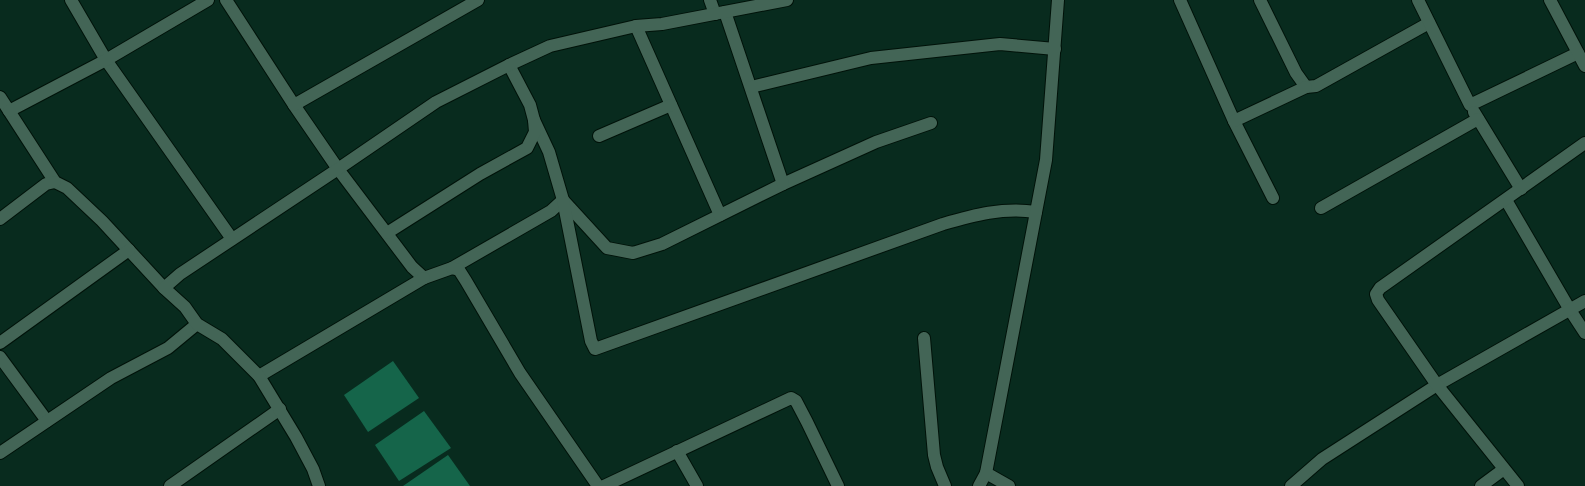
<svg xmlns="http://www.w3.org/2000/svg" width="1585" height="486" font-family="'Roboto Condensed',sans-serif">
<rect width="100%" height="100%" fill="#082b1e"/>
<g fill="#15654a">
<path d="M 393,361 L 419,398 L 368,432 L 344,395 Z"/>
<path d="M 424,411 L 451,448 L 399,481 L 375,445 Z"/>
<path d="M 448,455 L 470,486 L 403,486 Z"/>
</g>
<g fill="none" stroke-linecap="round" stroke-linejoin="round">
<g stroke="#001209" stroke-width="14">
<g id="street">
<path d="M 71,0 L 106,60 L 232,239"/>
<path d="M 226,0 L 294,105 L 338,169 L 412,267 L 424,278 L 452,268 L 551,211 L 563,200 L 607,248 L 633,253 L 662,244 L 783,184 L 876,142 L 931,123"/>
<path d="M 710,0 L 715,14"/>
<path d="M 1180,0 L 1234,121 L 1273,198"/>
<path d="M 1260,0 L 1296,73 L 1306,87 L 1316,86 L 1429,23"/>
<path d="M 1418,0 L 1470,105 L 1578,53"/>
<path d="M 1550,0 L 1585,66"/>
<path d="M 725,12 L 783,184"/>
<path d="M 636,26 L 720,215"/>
<path d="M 751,87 L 871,58 L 1000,44 L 1055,49"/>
<path d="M 0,97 L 55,182 L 67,188 L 102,221 L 164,288"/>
<path d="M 294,105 L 478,0"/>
<path d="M 9,111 L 106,60 L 208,0"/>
<path d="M 1474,112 L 1521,189"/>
<path d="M 534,120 L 549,152 L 563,200 L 591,341 L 595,349 L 943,224 C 974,215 1003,207 1036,212"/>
<path d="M 1234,121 L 1306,87"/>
<path d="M 599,136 L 671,105"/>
<path d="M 1506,200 L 1570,310 L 1585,333"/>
<path d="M 1321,208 L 1478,119"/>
<path d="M 0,219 L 46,184 L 55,182"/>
<path d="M 387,233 L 480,174 L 527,148 L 535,132 L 534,120 L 530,105 L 509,65"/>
<path d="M 452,268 L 459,270 L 466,281 L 520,373 L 598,486"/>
<path d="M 924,338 L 934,455 L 937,467 L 945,486"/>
<path d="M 0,343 L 129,250"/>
<path d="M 0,357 L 47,421"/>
<path d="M 259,376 L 424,278"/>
<path d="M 677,451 L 697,486"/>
<path d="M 0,453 L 111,378 L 168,348 L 197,324"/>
<path d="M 986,473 L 1009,486"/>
<path d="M 170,486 L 280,409"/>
<path d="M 319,486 L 313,469 L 296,437 L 259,376 L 222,339 L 197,324 L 185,307 L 164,288 L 180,274 L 338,169 L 436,102 L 509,65 L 550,46 L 636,26 L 662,24 L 787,0"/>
<path d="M 604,486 L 791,398 L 796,401 L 807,422 L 838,486"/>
<path d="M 979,486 L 986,473 L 1046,160 L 1058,0"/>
<path d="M 1291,486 L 1322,459 L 1437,385 L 1585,301"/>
<path d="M 1481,486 L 1504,469"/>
<path d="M 1518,486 L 1437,385 L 1378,300 L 1376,294 L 1380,288 L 1585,143"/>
</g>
</g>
<use href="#street" stroke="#436556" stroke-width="12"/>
</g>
</svg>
